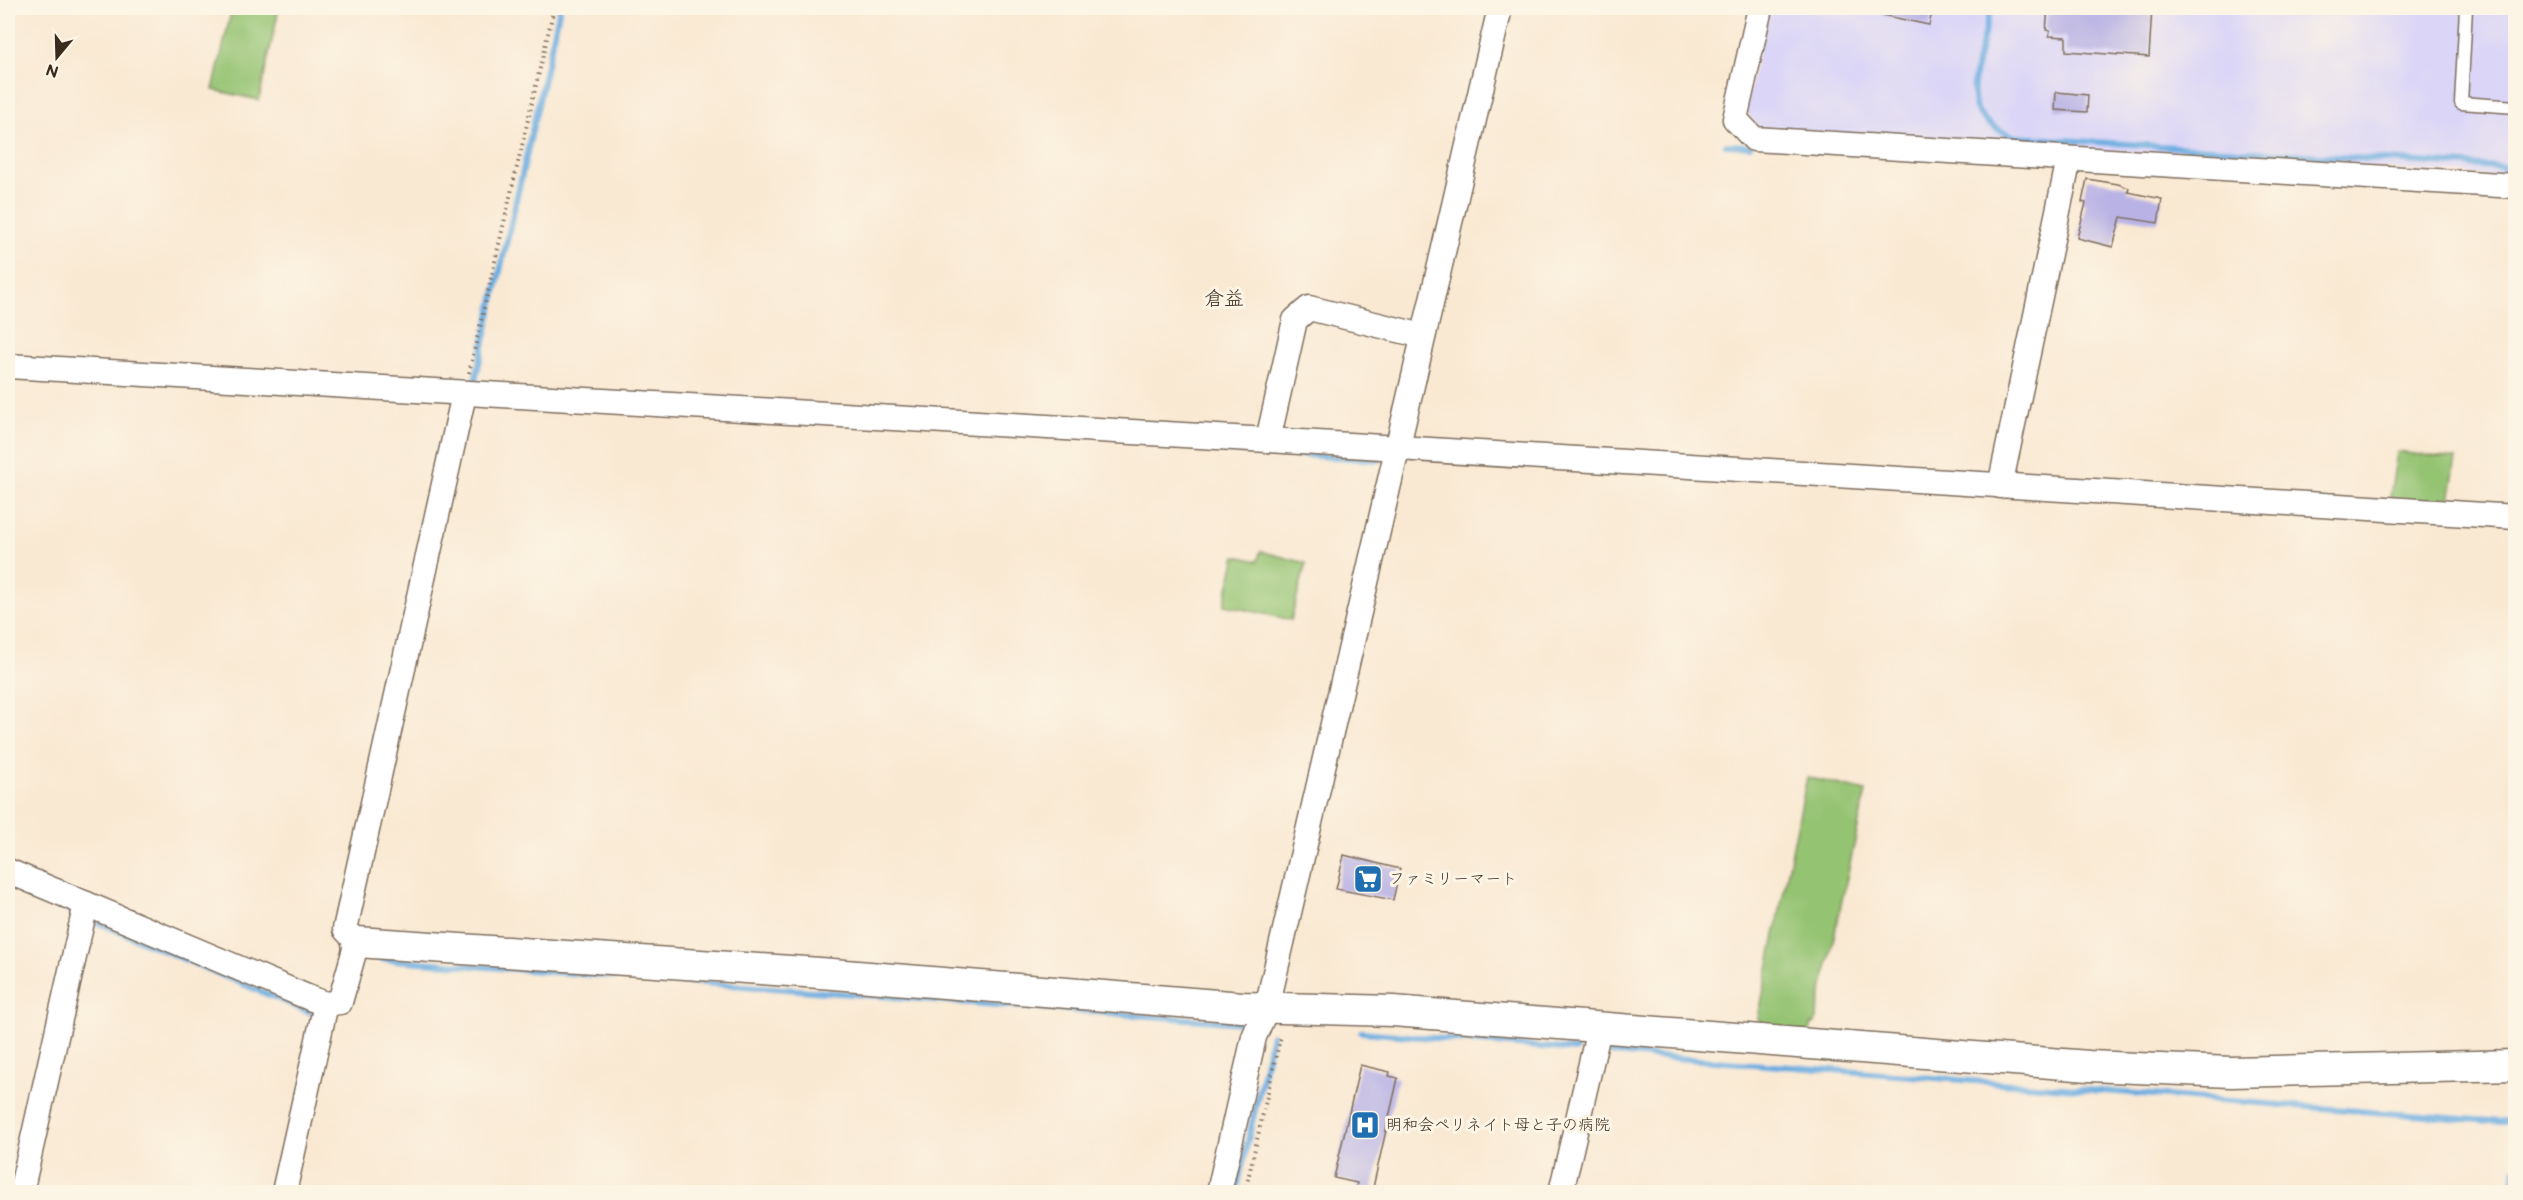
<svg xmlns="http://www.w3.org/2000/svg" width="2523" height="1200" font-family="'Balsamiq Sans','Klee One',sans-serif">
<rect width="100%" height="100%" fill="#fcf5e5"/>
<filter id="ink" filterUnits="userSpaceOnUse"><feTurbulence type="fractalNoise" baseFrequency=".0167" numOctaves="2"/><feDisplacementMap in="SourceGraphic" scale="12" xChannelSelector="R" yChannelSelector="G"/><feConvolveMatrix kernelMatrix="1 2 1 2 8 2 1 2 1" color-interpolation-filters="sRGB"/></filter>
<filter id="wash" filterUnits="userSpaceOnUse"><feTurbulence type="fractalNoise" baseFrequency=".008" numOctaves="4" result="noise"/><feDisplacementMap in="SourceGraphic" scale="24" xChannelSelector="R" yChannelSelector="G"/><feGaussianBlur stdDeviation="1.35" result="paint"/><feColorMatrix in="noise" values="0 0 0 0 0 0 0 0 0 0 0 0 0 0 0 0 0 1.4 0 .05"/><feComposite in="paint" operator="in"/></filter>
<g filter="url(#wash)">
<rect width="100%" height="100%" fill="#f9e9d3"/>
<path fill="#dbd6f7" d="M 1768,8 L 2515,8 L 2515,177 L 1761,130 L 1745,111 Z"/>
<g fill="#94c372" stroke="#687648" stroke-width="1.5">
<path d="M 232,8 L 279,8 L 259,100 L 213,90 Z"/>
<path d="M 2397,452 L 2456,459 L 2448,507 L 2389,504 Z"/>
<path d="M 1260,551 L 1306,563 L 1291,620 L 1224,605 L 1236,556 L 1258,561 Z"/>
<path d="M 1807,777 L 1866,791 L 1815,1023 L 1812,1024 L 1809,1033 L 1760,1029 L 1758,1018 Z"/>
</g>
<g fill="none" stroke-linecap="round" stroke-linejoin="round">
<g stroke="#6dade1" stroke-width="6">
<path d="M 1991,8 C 1985,34 1969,80 1975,105 C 1980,122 2000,131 2015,137 L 2516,168"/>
<path d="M 1726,145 L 1750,146"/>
<path d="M 475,381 L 560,8"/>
<path d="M 1200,448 L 1379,460"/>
<path d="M 8,884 L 73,912"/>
<path d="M 94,921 L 316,1015"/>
<path d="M 380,959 L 1242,1023"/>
<path d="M 1361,1032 L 1576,1050"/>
<path d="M 1611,1053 L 2516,1123"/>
<path d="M 1236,1192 L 1272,1035"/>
<path d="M 2511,1192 L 2516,1170"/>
</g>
</g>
<g id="blocks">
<g fill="#b9b3e5">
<path d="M 1883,8 L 1933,8 L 1929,25 L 1882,15 Z"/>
<path d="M 2048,8 L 2152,8 L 2149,57 L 2066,51 L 2066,37 L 2049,36 L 2050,31 L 2046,30 Z"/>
<path d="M 2056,92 L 2088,95 L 2087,112 L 2055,110 Z"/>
<path d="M 2087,179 L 2118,184 L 2129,188 L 2128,192 L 2162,199 L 2158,223 L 2121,217 L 2113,247 L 2077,238 L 2086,203 L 2082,202 Z"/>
<path d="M 1344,855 L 1400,869 L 1393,900 L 1336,889 Z"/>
<path d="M 1360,1065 L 1390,1072 L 1389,1076 L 1398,1078 L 1372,1192 L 1355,1192 L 1357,1183 L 1334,1178 Z"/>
</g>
</g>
</g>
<g filter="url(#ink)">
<use href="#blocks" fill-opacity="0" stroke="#7e6d5d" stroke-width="1.5"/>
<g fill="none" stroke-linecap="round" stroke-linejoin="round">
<g stroke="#7e6d5d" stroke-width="15">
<path id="service" d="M 2466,8 L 2461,103 L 2516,107"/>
</g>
<g stroke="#7e6d5d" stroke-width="27">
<g id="minor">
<path d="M 1760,8 L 1735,119 L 1754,139 L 2516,186"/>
<path d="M 8,366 L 1268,440 L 2516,517"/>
<path d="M 1268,440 L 1295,320 L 1309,308 L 1423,336"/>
<path d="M 2000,486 L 2069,159"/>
<path d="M 8,871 L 312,999 L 326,1004 L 340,1002 L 357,942 L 345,929 L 464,394"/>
<path d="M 21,1192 L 86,904"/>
<path d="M 284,1192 L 326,1004"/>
<path d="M 1219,1192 L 1254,1037 L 1267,1007 L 1500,8"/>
<path d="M 1561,1192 L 1599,1029"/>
</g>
</g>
<g stroke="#7e6d5d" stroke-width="33">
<path id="tertiary" d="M 357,942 L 820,973 L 1242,1007 L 1393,1011 L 2089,1066 L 2231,1072 L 2516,1065"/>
</g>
<g stroke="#7e6d5d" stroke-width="4" stroke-dasharray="1.5 4.5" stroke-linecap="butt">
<path d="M 469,373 L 554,8"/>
<path d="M 1245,1192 L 1281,1035"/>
</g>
<use href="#service" stroke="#fff" stroke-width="12"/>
<use href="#minor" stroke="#fff" stroke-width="24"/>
<use href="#tertiary" stroke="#fff" stroke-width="30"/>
</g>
</g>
<defs>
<g id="supermarket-square" transform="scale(1.5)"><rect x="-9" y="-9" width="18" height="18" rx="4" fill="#1f6fb2" stroke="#fcf5e5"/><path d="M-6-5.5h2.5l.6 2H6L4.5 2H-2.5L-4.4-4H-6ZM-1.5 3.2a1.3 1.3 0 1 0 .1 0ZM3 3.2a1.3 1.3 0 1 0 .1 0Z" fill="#fff"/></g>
<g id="hospital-square" transform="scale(1.5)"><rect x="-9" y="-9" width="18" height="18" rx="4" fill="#1f6fb2" stroke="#fcf5e5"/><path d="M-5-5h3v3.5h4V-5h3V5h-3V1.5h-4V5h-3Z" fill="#fff"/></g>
</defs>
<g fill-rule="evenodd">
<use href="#supermarket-square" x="1368" y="879"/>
<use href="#hospital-square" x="1365" y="1125"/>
</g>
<g text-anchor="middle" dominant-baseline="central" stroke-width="6" stroke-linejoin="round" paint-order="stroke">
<g font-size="16" fill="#3b2a1e" stroke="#fcf5e5" text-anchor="start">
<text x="1389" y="879">ファミリーマート</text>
<text x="1386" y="1125">明和会ペリネイト母と子の病院</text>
</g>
<g font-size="20" fill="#3b2a1e" stroke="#fcf5e5">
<text x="1224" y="299">倉益</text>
</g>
</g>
<rect width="2523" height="1200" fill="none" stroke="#fcf5e5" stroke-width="30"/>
<g transform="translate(57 57) rotate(199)" stroke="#fcf5e5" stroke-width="4.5" paint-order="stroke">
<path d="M0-4.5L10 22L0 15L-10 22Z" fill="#3b2a1e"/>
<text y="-9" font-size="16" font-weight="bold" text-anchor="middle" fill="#3b2a1e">N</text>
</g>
</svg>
